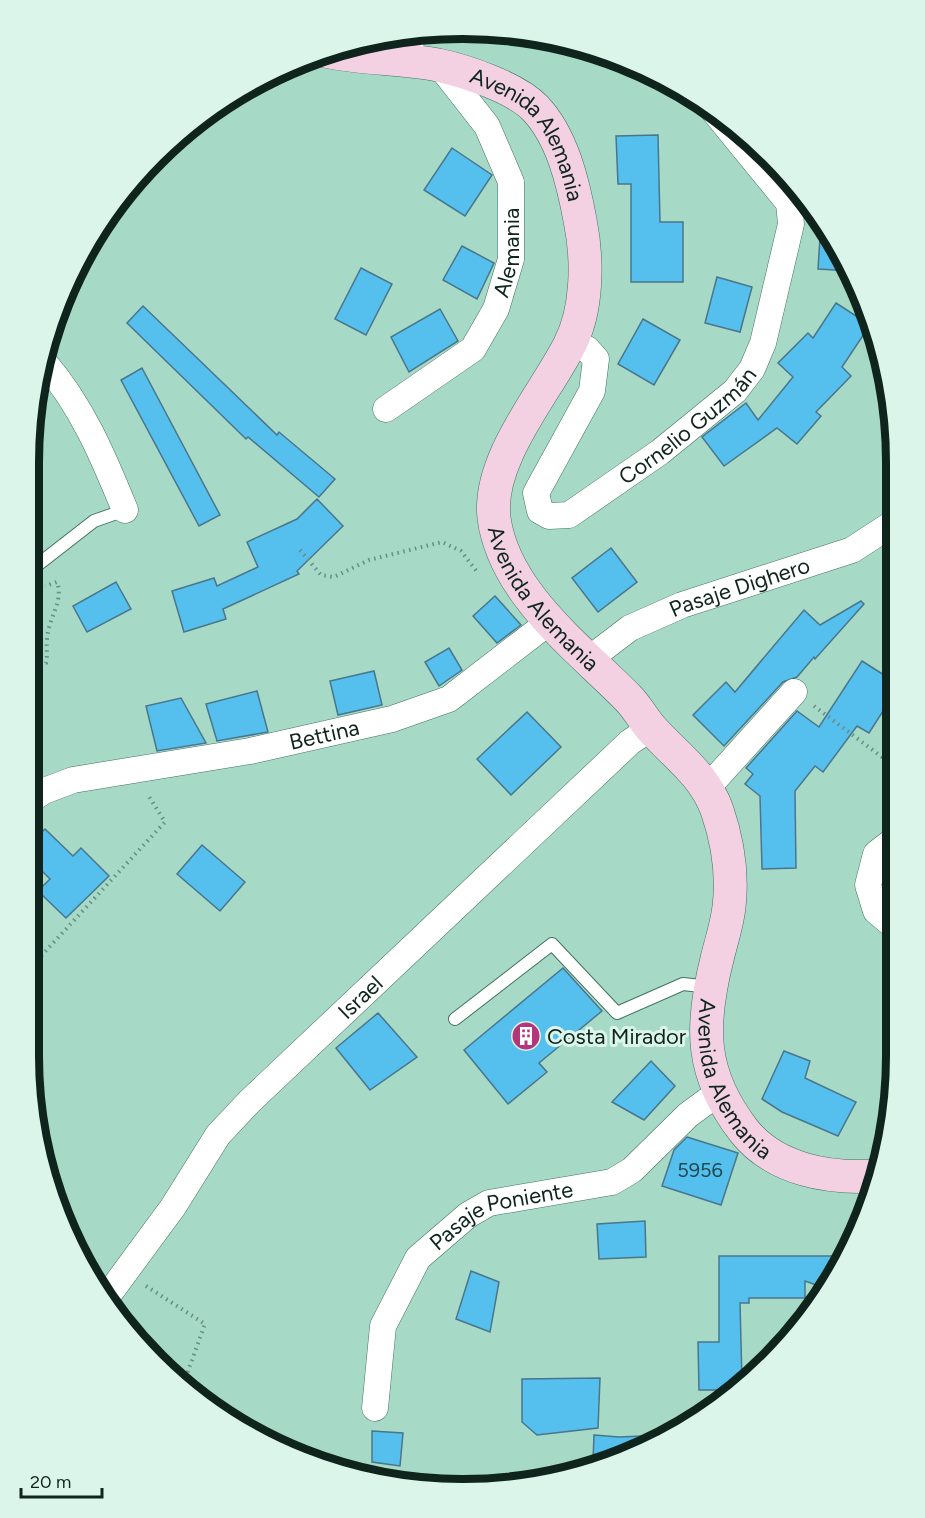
<svg xmlns="http://www.w3.org/2000/svg" width="925" height="1518" font-family="Figtree,sans-serif">
<rect width="100%" height="100%" fill="#a6dac7"/>
<g fill="#55bfee" stroke="#49768b" stroke-width="1.5">
<path d="M 658,135 L 660,222 L 683,222 L 683,282 L 631,282 L 631,184 L 618,184 L 616,136 Z"/>
<path d="M 452,148 L 492,175 L 465,216 L 424,190 Z"/>
<path d="M 821,222 L 839,246 L 850,271 L 818,269 Z"/>
<path d="M 462,246 L 494,263 L 477,299 L 443,280 Z"/>
<path d="M 361,268 L 392,284 L 366,335 L 335,319 Z"/>
<path d="M 717,277 L 752,287 L 740,332 L 705,323 Z"/>
<path d="M 836,303 L 870,325 L 842,367 L 851,376 L 816,412 L 821,416 L 797,444 L 777,428 L 724,466 L 702,437 L 746,403 L 758,420 L 793,377 L 778,363 L 808,333 L 813,338 Z"/>
<path d="M 143,306 L 277,435 L 279,432 L 335,479 L 319,497 L 248,437 L 246,439 L 127,323 Z"/>
<path d="M 440,309 L 458,341 L 409,372 L 391,337 Z"/>
<path d="M 643,319 L 680,340 L 654,385 L 618,364 Z"/>
<path d="M 142,368 L 220,515 L 199,526 L 121,380 Z"/>
<path d="M 317,499 L 343,526 L 297,571 L 299,574 L 223,609 L 226,619 L 184,632 L 172,591 L 214,578 L 217,586 L 258,567 L 247,542 L 297,519 Z"/>
<path d="M 611,548 L 637,582 L 598,612 L 572,578 Z"/>
<path d="M 116,582 L 131,609 L 87,632 L 73,606 Z"/>
<path d="M 495,596 L 521,625 L 497,643 L 473,616 Z"/>
<path d="M 861,601 L 864,604 L 815,659 L 814,657 L 797,677 L 783,682 L 724,746 L 693,715 L 726,682 L 735,692 L 804,610 L 820,625 Z"/>
<path d="M 449,648 L 462,670 L 439,686 L 425,662 Z"/>
<path d="M 862,661 L 895,682 L 894,694 L 869,733 L 857,726 L 823,772 L 815,766 L 795,791 L 796,868 L 762,869 L 760,796 L 745,784 L 753,774 L 746,768 L 797,711 L 819,727 Z"/>
<path d="M 374,671 L 382,705 L 338,715 L 330,681 Z"/>
<path d="M 257,691 L 268,732 L 217,741 L 206,704 Z"/>
<path d="M 181,698 L 206,743 L 157,751 L 146,706 Z"/>
<path d="M 527,712 L 561,747 L 511,795 L 477,759 Z"/>
<path d="M 45,829 L 73,856 L 81,848 L 109,876 L 66,918 L 38,891 L 50,879 L 30,859 L 30,843 Z"/>
<path d="M 202,845 L 245,882 L 220,911 L 177,874 Z"/>
<path d="M 563,968 L 602,1011 L 539,1063 L 547,1072 L 508,1104 L 464,1050 Z"/>
<path d="M 378,1013 L 417,1057 L 370,1090 L 336,1048 Z"/>
<path d="M 784,1051 L 810,1061 L 805,1078 L 856,1102 L 838,1136 L 782,1112 L 762,1099 Z"/>
<path d="M 651,1061 L 675,1086 L 644,1120 L 612,1102 Z"/>
<path d="M 687,1137 L 738,1153 L 721,1205 L 662,1186 L 674,1150 Z"/>
<path d="M 645,1221 L 646,1257 L 599,1259 L 597,1224 Z"/>
<path d="M 719,1256 L 844,1256 L 825,1288 L 805,1281 L 805,1298 L 749,1298 L 749,1303 L 740,1303 L 742,1381 L 732,1390 L 699,1390 L 698,1342 L 719,1342 Z"/>
<path d="M 471,1271 L 499,1282 L 490,1332 L 456,1319 Z"/>
<path d="M 600,1378 L 598,1428 L 537,1435 L 522,1422 L 522,1379 Z"/>
<path d="M 372,1431 L 403,1433 L 400,1466 L 372,1462 Z"/>
<path d="M 594,1435 L 619,1437 L 665,1435 L 612,1461 L 593,1461 Z"/>
</g>
<g fill="none" stroke-linecap="round" stroke-linejoin="round">
<g stroke="#417262" stroke-width="14">
<g id="service">
<path d="M 31,570 L 94,521 L 125,510"/>
<path d="M 455,1019 L 552,944 L 617,1013 L 683,984 L 710,987"/>
</g>
</g>
<g stroke="#417262" stroke-width="27">
<g id="minor">
<path d="M 407,61 L 413,32"/>
<path id="s1" d="M 572,342 L 587,349 L 596,359 L 592,391 L 536,493 L 540,511 L 549,516 L 569,515 L 660,452 L 735,391 L 752,369 L 763,343 L 791,224 L 789,203 L 713,110"/>
<path d="M 44,362 C 82,406 103,456 125,510"/>
<path id="s2" d="M 386,409 L 473,349 L 496,309 L 511,259 L 511,182 L 487,126 L 440,66"/>
<path id="s3" d="M 588,660 L 630,628 L 682,605 L 852,550 L 895,522"/>
<path d="M 708,787 L 794,692"/>
<path id="s4" d="M 30,800 L 44,791 L 73,780 L 250,751 L 392,719 L 449,699 L 549,622"/>
<path d="M 894,926 L 876,911 L 868,885 L 876,854 L 894,840"/>
<path id="s5" d="M 106,1298 L 173,1207 L 218,1135 L 250,1101 L 630,742 L 651,728"/>
<path id="s6" d="M 375,1408 L 383,1326 L 418,1258 L 468,1215 L 489,1203 L 612,1182 L 632,1170 L 688,1115 L 718,1093"/>
</g>
</g>
<g stroke="#417262" stroke-width="34">
<g id="secondary">
<path id="s7" d="M 325,51 C 362,59 401,58 438,65 C 466,71 516,88 535,108 C 562,136 573,182 580,220 C 588,259 588,310 569,346 C 544,395 487,460 494,518 C 504,593 579,648 628,698 C 637,707 643,719 651,728 C 676,756 704,774 717,810 C 728,842 733,873 729,907 C 727,925 721,942 717,959 C 700,1027 700,1074 744,1131 C 775,1170 829,1179 876,1176"/>
</g>
</g>
<g stroke="#678e80" stroke-width="4" stroke-dasharray="1.5 4.5" stroke-linecap="butt">
<path d="M 300,550 L 321,575 L 334,577 L 369,560 L 442,542 L 461,551 L 478,573"/>
<path d="M 31,674 L 46,663 C 48,655 46,648 47,639 C 48,619 64,601 57,582 L 45,586"/>
<path d="M 814,706 L 894,766"/>
<path d="M 30,757 L 34,768"/>
<path d="M 29,969 L 165,822 L 148,795"/>
<path d="M 146,1286 L 205,1324 L 184,1382"/>
</g>
<use href="#service" stroke="#fff" stroke-width="12"/>
<use href="#minor" stroke="#fff" stroke-width="26"/>
<use href="#secondary" stroke="#f3d0e2" stroke-width="33"/>
</g>
<defs>
<g id="building-disc" transform="scale(1.5)"><circle r="9.5" fill="#b6347d" stroke="#dbf5eb"/><path d="M-4-6H4V6H1V3H-1V6H-4ZM-2.5-4.3h1.7v1.8h-1.7ZM.8-4.3h1.7v1.8H.8ZM-2.5-1h1.7V.8h-1.7ZM.8-1h1.7V.8H.8Z" fill="#fff"/></g>
</defs>
<g fill-rule="evenodd">
<use href="#building-disc" x="526" y="1036"/>
</g>
<g text-anchor="middle" dominant-baseline="central" stroke-width="6" stroke-linejoin="round" paint-order="stroke">
<g font-size="20" fill="#204b51">
<text x="700" y="1170">5956</text>
</g>
<g font-size="22" fill="#0f241d" stroke="#dbf5eb">
<text stroke="none"><textPath href="#s7" startOffset="236">Avenida Alemania</textPath></text>
<text stroke="none"><textPath href="#s2" startOffset="210">Alemania</textPath></text>
<text stroke="none"><textPath href="#s1" startOffset="376">Cornelio Guzmán</textPath></text>
<text stroke="none"><textPath href="#s3" startOffset="170">Pasaje Dighero</textPath></text>
<text stroke="none"><textPath href="#s7" startOffset="759">Avenida Alemania</textPath></text>
<text stroke="none"><textPath href="#s4" startOffset="303">Bettina</textPath></text>
<text stroke="none"><textPath href="#s5" startOffset="396">Israel</textPath></text>
<text stroke="none"><textPath href="#s7" startOffset="1316">Avenida Alemania</textPath></text>
<text stroke="none"><textPath href="#s6" startOffset="256">Pasaje Poniente</textPath></text>
</g>
<g font-size="22" fill="#0f241d" stroke="#dbf5eb" text-anchor="start">
<text x="547" y="1036">Costa Mirador</text>
</g>
</g>
<path d="M0 0H925V1518H0ZM462 39H463A423 423 0 0 1 886 462V1056A423 423 0 0 1 463 1479H462A423 423 0 0 1 39 1056V462A423 423 0 0 1 462 39Z" fill="#dbf5eb" fill-rule="evenodd"/>
<path fill="none" stroke="#0f241d" stroke-width="8" d="M462 39H463A423 423 0 0 1 886 462V1056A423 423 0 0 1 463 1479H462A423 423 0 0 1 39 1056V462A423 423 0 0 1 462 39Z"/>
<path d="M21 1488v9h81v-9" fill="none" stroke="#0f241d" stroke-width="3"/>
<text x="30" y="1488" font-size="18" fill="#0f241d" stroke="#dbf5eb" stroke-width="4.5" paint-order="stroke">20 m</text>
</svg>
